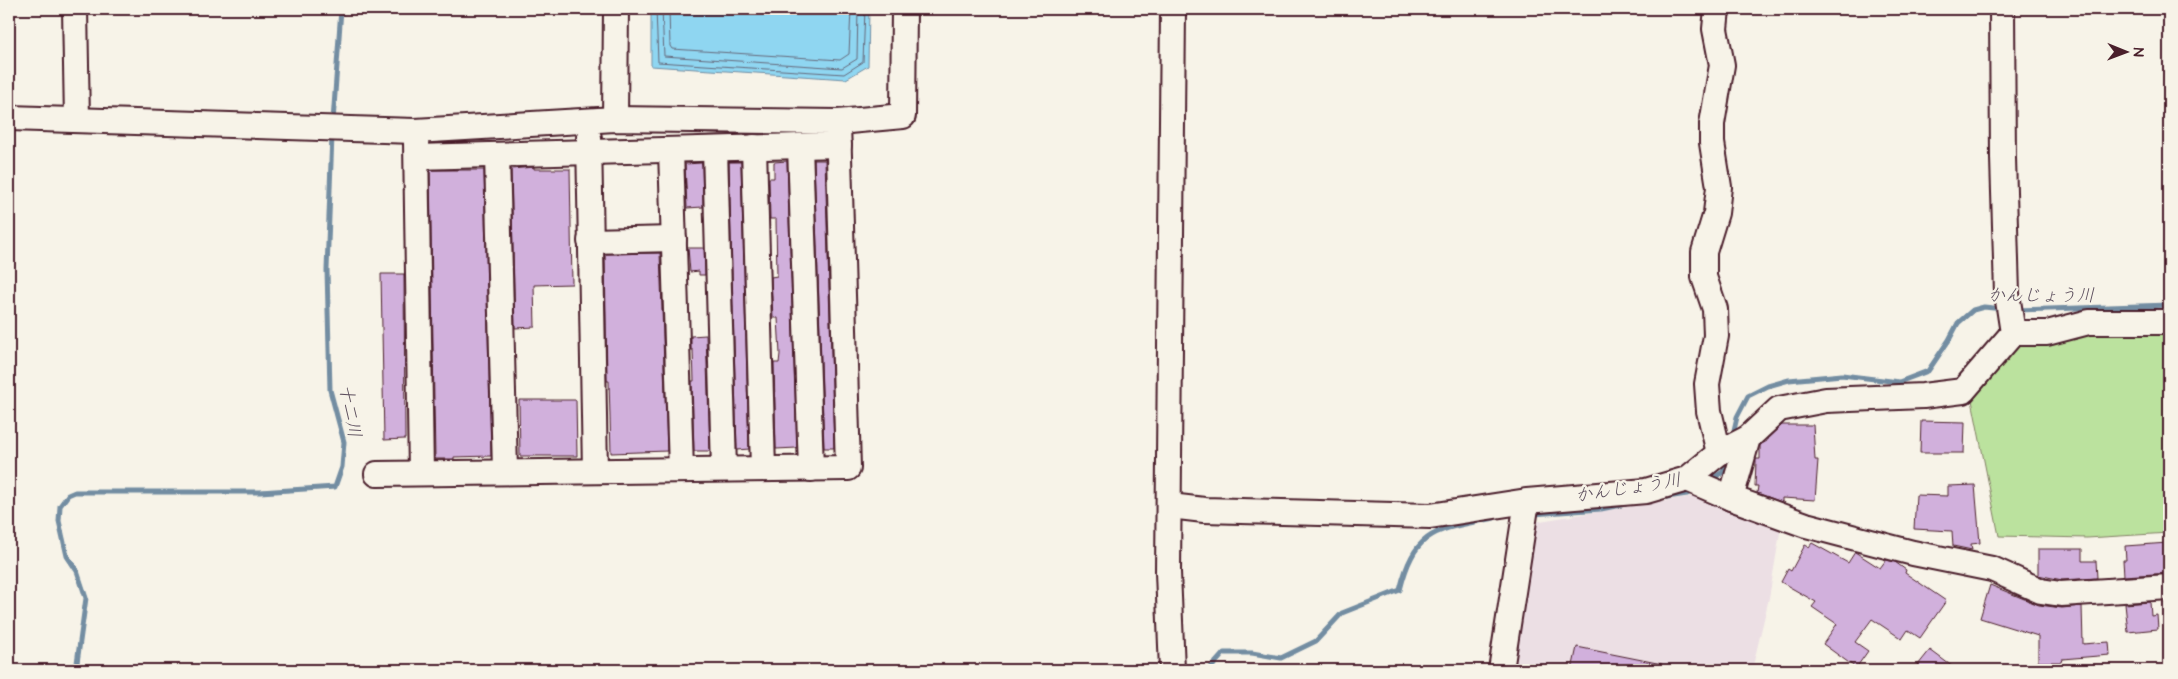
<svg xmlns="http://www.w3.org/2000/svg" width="2178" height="679" font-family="'Architects Daughter','Klee One',sans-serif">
<rect width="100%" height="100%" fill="#f7f3e8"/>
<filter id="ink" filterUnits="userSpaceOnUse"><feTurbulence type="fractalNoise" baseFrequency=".02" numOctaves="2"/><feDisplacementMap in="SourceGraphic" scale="10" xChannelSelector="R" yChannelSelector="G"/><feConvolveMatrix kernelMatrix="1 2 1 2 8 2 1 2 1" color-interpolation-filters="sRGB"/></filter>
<g filter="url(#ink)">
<path fill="#ecdfe4" d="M 1700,495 L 1781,527 L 1769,598 L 1752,670 L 1506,670 L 1534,522 Z"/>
<path fill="#bbe29e" stroke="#828064" d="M 2097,327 L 2169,329 L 2169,533 L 2087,538 L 1999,536 L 1971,395 L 2017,343 Z"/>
<path fill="#8fd6f1" stroke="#738da2" d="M 651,9 L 869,9 L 868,66 L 846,79 L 651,66 Z"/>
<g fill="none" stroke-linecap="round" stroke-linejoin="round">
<g stroke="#66687a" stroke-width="1">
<path d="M 656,9 L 658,62 L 844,74 L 863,62 L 865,9"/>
<path d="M 662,9 L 664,56 L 842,68 L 857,59 L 858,9"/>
<path d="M 669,9 L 670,46 L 672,49 L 840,60 L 849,54 L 851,9"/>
</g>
<g stroke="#738da2" stroke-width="5">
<path d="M 333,121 L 341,9"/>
<path d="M 2017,310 L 2169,305"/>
<path d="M 1732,439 L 1737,417 L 1748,396 L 1768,386 L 1789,380 L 1842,375 L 1899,382 L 1928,371 L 1949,340 L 1958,323 L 1973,310 L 1984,307 L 2003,309"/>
<path d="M 1710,480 L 1723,472 L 1727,457"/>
<path d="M 1661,498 L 1687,494 L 1694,490"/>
<path d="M 1533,514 L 1601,509 L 1626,504"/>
<path d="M 76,670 L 86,598 L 77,571 L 67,556 L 59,521 L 60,506 L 68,495 L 75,492 L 260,492 L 335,487 L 342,467 L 344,442 L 330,390 L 327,270 L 332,135"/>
<path d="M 1209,670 L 1224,653 L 1252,653 L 1281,658 L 1316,641 L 1342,613 L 1400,590 C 1415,528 1438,530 1494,518"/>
</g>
</g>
<g fill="#d1b0dc" stroke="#4a1f2b">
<path d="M 814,160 L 825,160 L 834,448 L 824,448 Z"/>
<path d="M 787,161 L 797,448 L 776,449 L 774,363 L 779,363 L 780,354 L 778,318 L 773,318 L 771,277 L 777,276 L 776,219 L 770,219 L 769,178 L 774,178 L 774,162 Z"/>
<path d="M 729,162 L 741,162 L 749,449 L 737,450 Z"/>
<path d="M 702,163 L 703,207 L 687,208 L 685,164 Z"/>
<path d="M 534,167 L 534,169 L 570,169 L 572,284 L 534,285 L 535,327 L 515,328 L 511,169 Z"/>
<path d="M 430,170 L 484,170 L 491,456 L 454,457 L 454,459 L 435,459 Z"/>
<path d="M 688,248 L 704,248 L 705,275 L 699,275 L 699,271 L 690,272 Z"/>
<path d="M 660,253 L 667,451 L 611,453 L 609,381 L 607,381 L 605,254 Z"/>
<path d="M 381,274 L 404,274 L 405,439 L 384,440 Z"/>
<path d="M 706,335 L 710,451 L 694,451 L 692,381 L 694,381 L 693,350 L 691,350 L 691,336 Z"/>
<path d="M 519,400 L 576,400 L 577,456 L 520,456 Z"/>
<path d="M 1921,421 L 1965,422 L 1964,453 L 1920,453 Z"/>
<path d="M 1782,425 L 1813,425 L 1815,460 L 1818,460 L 1815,500 L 1782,498 L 1782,502 L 1757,493 L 1758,486 L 1755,486 L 1756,461 L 1756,459 L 1760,459 L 1760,445 L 1767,441 L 1767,439 Z"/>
<path d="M 1975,485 L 1980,543 L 1971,544 L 1972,550 L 1953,546 L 1952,531 L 1914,529 L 1916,495 L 1948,496 L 1948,486 Z"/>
<path d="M 1812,543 L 1848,563 L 1855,552 L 1880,568 L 1886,560 L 1895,562 L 1906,570 L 1905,573 L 1946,601 L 1920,638 L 1908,630 L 1902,639 L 1872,619 L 1855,642 L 1868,651 L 1856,668 L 1823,644 L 1837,624 L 1812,607 L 1816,602 L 1781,582 L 1788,569 L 1791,571 L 1805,545 L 1809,547 Z"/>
<path d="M 2168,543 L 2169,573 L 2124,576 L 2123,560 L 2126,560 L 2125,546 Z"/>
<path d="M 2038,549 L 2082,549 L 2082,561 L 2096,561 L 2097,578 L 2062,580 L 2038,575 Z"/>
<path d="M 1990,585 L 2039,605 L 2062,608 L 2082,606 L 2083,644 L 2109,642 L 2110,655 L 2062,659 L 2061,662 L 2038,662 L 2038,636 L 1980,618 Z"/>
<path d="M 2150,602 L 2151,616 L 2157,615 L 2158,629 L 2128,632 L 2125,604 Z"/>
<path d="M 1577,647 L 1662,664 L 1662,670 L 1572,670 Z"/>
<path d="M 1930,650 L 1957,670 L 1914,670 Z"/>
</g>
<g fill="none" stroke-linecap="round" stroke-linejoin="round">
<g stroke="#4a1f2b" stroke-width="28">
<g id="minor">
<path d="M 75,9 L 77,120"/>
<path d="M 1717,9 L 1715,29 L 1722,65 L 1712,124 L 1712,143 L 1719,187 L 1716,213 L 1704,252 L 1704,277 L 1715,309 L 1716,336 L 1707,384 L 1709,411 L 1719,453"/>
<path d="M 9,118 L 415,131 L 615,119 L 838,122 L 903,116 L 904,9"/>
<path d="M 615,119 L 616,9"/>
<path d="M 589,138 L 595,471"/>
<path d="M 416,142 L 421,473"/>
<path d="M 800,146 L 811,469"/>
<path d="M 754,147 L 763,469"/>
<path d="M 715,149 L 724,469"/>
<path d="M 671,150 L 681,470"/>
<path d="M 497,155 L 505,471"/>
<path d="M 417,157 L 839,145"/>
<path d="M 590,241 L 674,239"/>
<path d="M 2013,333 L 2047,333 L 2089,322 L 2169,322"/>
<path d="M 377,474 L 848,468 L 838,122"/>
<path d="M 1687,479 L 1731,498 L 1806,525 L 1913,553 L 1992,569 L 2041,591 L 2061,594 L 2169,587"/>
<path d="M 1731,498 L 1748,438 L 1779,409 L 1826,400 L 1923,396 L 1963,391 L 2013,333 L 2007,294 L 2003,158 L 2002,9"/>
<path d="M 1170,506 L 1204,510 L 1430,516 L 1527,501 L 1646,491 L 1687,479 L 1719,453 L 1748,438"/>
<path d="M 1172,670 L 1168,572 L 1173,9"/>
<path d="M 1501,670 L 1527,501"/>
</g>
</g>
<use href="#minor" stroke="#f7f3e8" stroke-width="24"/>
</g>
</g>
<g text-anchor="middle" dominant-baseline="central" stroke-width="4.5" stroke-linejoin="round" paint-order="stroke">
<g font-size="18" font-style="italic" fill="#5b4d5c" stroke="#f7f3e8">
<text x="2041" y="295">かんじょう川</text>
<text transform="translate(350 411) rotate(79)">十二川</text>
<text transform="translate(1628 488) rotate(-9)">かんじょう川</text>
</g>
</g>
<rect width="2178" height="679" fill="none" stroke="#f7f3e8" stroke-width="30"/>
<rect x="15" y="15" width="2148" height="649" fill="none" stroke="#4a1f2b" stroke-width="2" filter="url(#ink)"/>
<g transform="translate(2126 52) rotate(91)" stroke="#f7f3e8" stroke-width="4" paint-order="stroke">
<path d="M0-4L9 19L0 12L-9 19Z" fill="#4a1f2b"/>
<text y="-8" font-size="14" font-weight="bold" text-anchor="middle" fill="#4a1f2b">N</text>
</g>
</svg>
